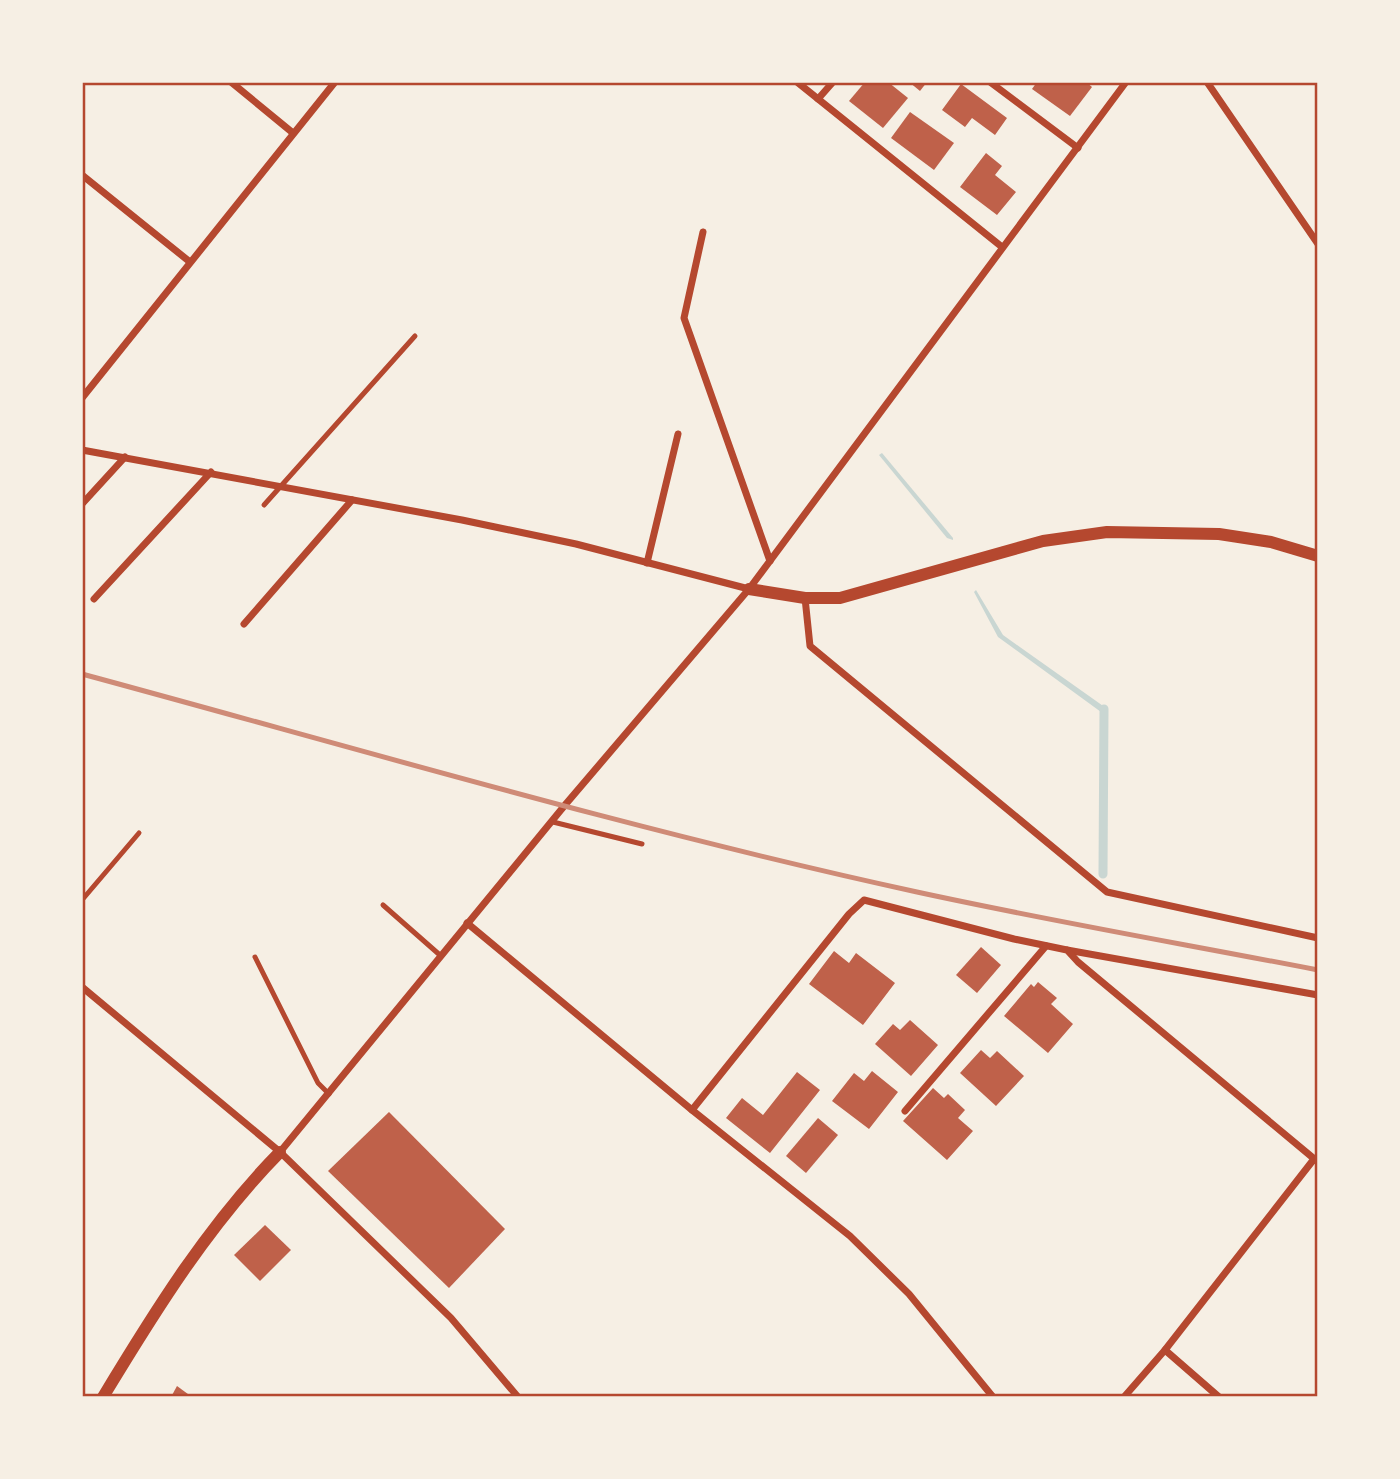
<svg xmlns="http://www.w3.org/2000/svg" width="1400" height="1479" font-family="'Public Sans',sans-serif">
<rect width="100%" height="100%" fill="#f6efe4"/>
<g fill="#c9d6d2">
<path d="M 882,453 L 953,538 L 953,540 L 947,538 L 879,455 Z"/>
<path d="M 976,590 L 1003,635 L 1106,708 L 1101,712 L 998,637 L 974,592 Z"/>
</g>
<g fill="none" stroke-linecap="round" stroke-linejoin="round">
<path stroke="#c9d6d2" stroke-width="9" d="M 1103,874 L 1104,709"/>
</g>
<g fill="#bf614a">
<path d="M 865,82 L 888,82 L 908,98 L 883,128 L 849,101 Z"/>
<path d="M 909,82 L 927,82 L 920,91 Z"/>
<path d="M 1037,82 L 1086,82 L 1092,87 L 1070,116 L 1032,89 Z"/>
<path d="M 961,84 L 1007,118 L 995,135 L 972,118 L 965,127 L 942,110 Z"/>
<path d="M 910,112 L 954,143 L 934,170 L 891,138 Z"/>
<path d="M 986,153 L 1002,166 L 995,175 L 1016,192 L 997,215 L 960,187 Z"/>
<path d="M 981,947 L 1001,965 L 977,993 L 956,975 Z"/>
<path d="M 834,951 L 849,963 L 856,953 L 895,983 L 863,1025 L 809,984 Z"/>
<path d="M 1038,982 L 1057,998 L 1051,1004 L 1073,1024 L 1048,1053 L 1004,1016 L 1031,984 L 1034,987 Z"/>
<path d="M 910,1020 L 938,1045 L 911,1076 L 875,1044 L 893,1024 L 900,1030 Z"/>
<path d="M 981,1050 L 990,1058 L 997,1051 L 1024,1076 L 996,1106 L 960,1073 Z"/>
<path d="M 872,1071 L 898,1092 L 869,1129 L 832,1101 L 854,1073 L 864,1081 Z"/>
<path d="M 797,1072 L 820,1090 L 770,1153 L 726,1118 L 742,1098 L 763,1115 Z"/>
<path d="M 933,1088 L 944,1098 L 948,1094 L 965,1110 L 958,1118 L 973,1131 L 947,1160 L 903,1121 Z"/>
<path d="M 389,1112 L 505,1229 L 449,1288 L 328,1171 Z"/>
<path d="M 818,1118 L 838,1135 L 806,1173 L 786,1156 Z"/>
<path d="M 265,1225 L 291,1250 L 260,1281 L 234,1255 Z"/>
<path d="M 177,1386 L 192,1397 L 171,1397 Z"/>
</g>
<g fill="none" stroke-linecap="round" stroke-linejoin="round">
<g stroke="#b5482f" stroke-width="5">
<path d="M 264,505 L 415,336"/>
<path d="M 553,822 L 642,844"/>
<path d="M 82,900 L 139,833"/>
<path d="M 383,905 L 441,956"/>
<path d="M 255,957 L 318,1083 L 329,1094"/>
</g>
<g stroke="#b5482f" stroke-width="7">
<path d="M 231,82 L 293,133"/>
<path d="M 797,82 L 1002,247"/>
<path d="M 990,82 L 1078,148"/>
<path d="M 1207,82 L 1318,244"/>
<path d="M 818,99 L 833,82"/>
<path d="M 82,175 L 190,262"/>
<path d="M 703,232 L 684,318 L 770,561"/>
<path d="M 82,398 L 335,82"/>
<path d="M 82,450 L 462,520 L 576,544 L 749,589"/>
<path d="M 82,504 L 125,457"/>
<path d="M 647,563 L 678,434"/>
<path d="M 805,598 L 810,646 L 1107,892 L 1318,938"/>
<path d="M 94,599 L 211,472"/>
<path d="M 244,624 L 352,500"/>
<path d="M 467,923 L 692,1110 L 850,1236 L 909,1294 L 993,1397"/>
<path d="M 1067,950 L 1318,995"/>
<path d="M 82,987 L 280,1152 L 451,1318 L 518,1397"/>
<path d="M 692,1110 L 849,914 L 864,900 L 1014,939 L 1067,950 L 1078,962 L 1318,1162"/>
<path d="M 905,1111 L 1046,946"/>
<path d="M 280,1152 L 565,805 L 749,589 L 1126,82"/>
<path d="M 1165,1350 L 1219,1397"/>
<path d="M 1124,1397 L 1165,1350 L 1314,1159"/>
</g>
<g stroke="#b5482f" stroke-width="12">
<path d="M 749,589 L 805,598 L 840,598 L 1043,541 L 1107,532 L 1219,534 L 1271,542 L 1318,556"/>
<path d="M 103,1397 C 155,1311 209,1224 280,1152"/>
</g>
<path stroke="#cf8b77" stroke-width="5" d="M 82,674 C 359,749 636,831 917,892 C 1050,921 1184,944 1318,970"/>
</g>
<rect width="1400" height="1479" fill="none" stroke="#f6efe4" stroke-width="168"/>
<rect x="84" y="84" width="1232" height="1311" fill="none" stroke="#b5482f" stroke-width="2.5"/>
</svg>
